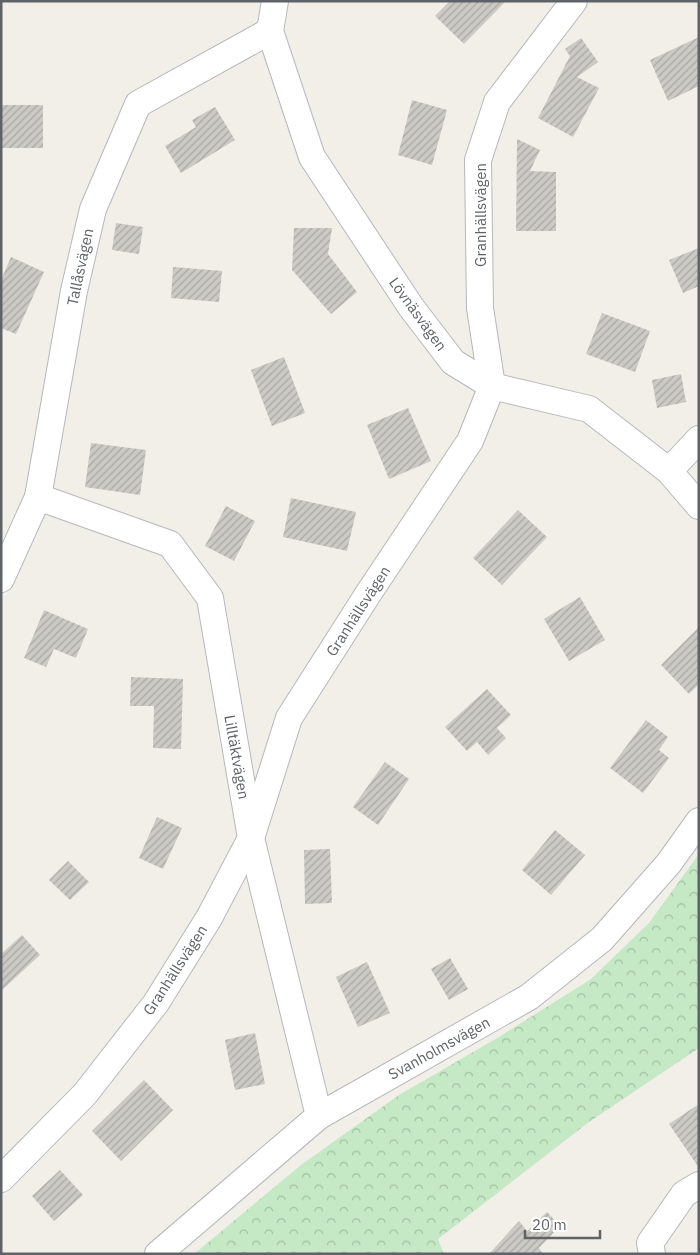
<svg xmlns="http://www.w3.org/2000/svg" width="700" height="1255" font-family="'IBM Plex Sans',sans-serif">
<defs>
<pattern id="forest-crowns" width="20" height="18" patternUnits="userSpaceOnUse" patternTransform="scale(1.25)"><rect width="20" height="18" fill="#c5e8c5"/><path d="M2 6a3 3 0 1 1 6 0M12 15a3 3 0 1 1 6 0" fill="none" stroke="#a3c0a4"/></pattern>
<pattern id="building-hatch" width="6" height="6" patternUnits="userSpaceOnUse" patternTransform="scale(1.25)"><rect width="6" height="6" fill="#cccac5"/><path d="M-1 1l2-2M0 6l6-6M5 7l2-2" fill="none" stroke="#a9a8a4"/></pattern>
</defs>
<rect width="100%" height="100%" fill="#f1efe8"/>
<path fill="url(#forest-crowns)" d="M 699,854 L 699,1048 L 589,1122 L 438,1239 L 444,1254 L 194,1254 L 301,1165 L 399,1095 L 499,1037 L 591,979 L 649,923 Z"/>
<g fill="url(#building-hatch)">
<path d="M 450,1 L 506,1 L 464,44 L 435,16 Z"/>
<path d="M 699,37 L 699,86 L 668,101 L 650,60 Z"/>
<path d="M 581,38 L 598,62 L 577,77 L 599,88 L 573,137 L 538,118 L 570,56 L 565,49 Z"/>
<path d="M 412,100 L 447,110 L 432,165 L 398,155 Z"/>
<rect x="1" y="105" width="42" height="43"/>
<path d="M 215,107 L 235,140 L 181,173 L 165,146 L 196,127 L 192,120 Z"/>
<path d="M 517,139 L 540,150 L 530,171 L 556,172 L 556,231 L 516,231 Z"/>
<path d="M 116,223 L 143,227 L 139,254 L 112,250 Z"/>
<path d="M 294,228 L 332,228 L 328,254 L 357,292 L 331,314 L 292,270 Z"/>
<path d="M 699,248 L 699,286 L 683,293 L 669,260 Z"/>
<path d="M 11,257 L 44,272 L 16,334 L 1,328 L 1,280 Z"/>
<path d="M 173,267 L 222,271 L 219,302 L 171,298 Z"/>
<path d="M 602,313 L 650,331 L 635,372 L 586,354 Z"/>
<path d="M 284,357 L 305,413 L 272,426 L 251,370 Z"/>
<path d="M 681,374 L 686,402 L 657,408 L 652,380 Z"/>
<path d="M 408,408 L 431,461 L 389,479 L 367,425 Z"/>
<path d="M 91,443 L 146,450 L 140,495 L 85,487 Z"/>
<path d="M 291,498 L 356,512 L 347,551 L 283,537 Z"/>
<path d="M 226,506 L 255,521 L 234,561 L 205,546 Z"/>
<path d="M 518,510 L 547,537 L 502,585 L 473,558 Z"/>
<path d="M 580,597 L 605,640 L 569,661 L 544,619 Z"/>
<path d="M 44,610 L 88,629 L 76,658 L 54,649 L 46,667 L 24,658 Z"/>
<path d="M 699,627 L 699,684 L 689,694 L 661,665 Z"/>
<path d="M 131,677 L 183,679 L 181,749 L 153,748 L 154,706 L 130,706 Z"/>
<path d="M 487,689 L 511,715 L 497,728 L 506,738 L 488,755 L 477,742 L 467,751 L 445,727 Z"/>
<path d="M 646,720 L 668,737 L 659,750 L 669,758 L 643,793 L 610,768 Z"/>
<path d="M 385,762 L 409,779 L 378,825 L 353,807 Z"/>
<path d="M 157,817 L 182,828 L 163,869 L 139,858 Z"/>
<path d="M 555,830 L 585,855 L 551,895 L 522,870 Z"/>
<path d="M 330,849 L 332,903 L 305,904 L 304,850 Z"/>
<path d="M 68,861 L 89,882 L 70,900 L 49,880 Z"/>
<path d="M 22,935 L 40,955 L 1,991 L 1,954 Z"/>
<path d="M 450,958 L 468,989 L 449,1000 L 431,969 Z"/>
<path d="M 367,962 L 390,1013 L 358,1027 L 336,977 Z"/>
<path d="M 255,1033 L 265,1084 L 235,1090 L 225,1040 Z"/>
<path d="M 144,1080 L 173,1110 L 121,1161 L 92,1131 Z"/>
<path d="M 699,1104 L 699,1168 L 669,1124 Z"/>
<path d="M 60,1170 L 83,1195 L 54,1221 L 32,1196 Z"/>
<path d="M 547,1212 L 560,1226 L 539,1248 L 543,1254 L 489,1254 L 519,1221 L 527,1231 Z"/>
</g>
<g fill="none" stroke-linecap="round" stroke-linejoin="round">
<g stroke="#b5b8bc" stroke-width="28">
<g id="street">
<path d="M 275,1 L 270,31 L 312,157 L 411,307 L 453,362 L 492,386 L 589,409 L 669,471 L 699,506"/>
<path d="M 669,471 L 699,439"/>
<path d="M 38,497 L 170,544 L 210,598 L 251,838 L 319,1116"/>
<path d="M 1,579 L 38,497 L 74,291 L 93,209 L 138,104 L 270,31"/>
<path d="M 1,1179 L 85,1094 L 156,1003 L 209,918 L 251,838 L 289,718 L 368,594 L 470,441 L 492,386 L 480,308 L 478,160 L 497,102 L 574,1"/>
<path d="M 158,1254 L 319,1116 L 529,997 L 602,939 L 669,863 L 699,821"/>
<path d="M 652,1254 L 650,1243 L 684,1194 L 699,1185"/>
</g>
</g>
<use href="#street" stroke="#fff" stroke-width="26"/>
</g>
<g text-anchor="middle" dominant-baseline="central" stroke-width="4.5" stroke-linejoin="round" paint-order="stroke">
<g font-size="15" fill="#5f6368" stroke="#fff">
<text transform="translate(480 215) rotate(-90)">Granhällsvägen</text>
<text transform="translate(80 267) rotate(-78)">Tallåsvägen</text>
<text transform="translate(418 314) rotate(54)">Lövnäsvägen</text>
<text transform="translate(358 611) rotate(-57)">Granhällsvägen</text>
<text transform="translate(237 757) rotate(80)">Lilltäktvägen</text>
<text transform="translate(175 970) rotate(-57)">Granhällsvägen</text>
<text transform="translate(439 1048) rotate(-29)">Svanholmsvägen</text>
</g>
</g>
<rect width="700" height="1255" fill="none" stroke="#5f6368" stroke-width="5"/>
<path d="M525 1230v8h75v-8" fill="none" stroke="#5f6368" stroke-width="2.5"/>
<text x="532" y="1230" font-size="15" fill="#5f6368" stroke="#ffffff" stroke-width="4" paint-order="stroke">20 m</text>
</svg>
